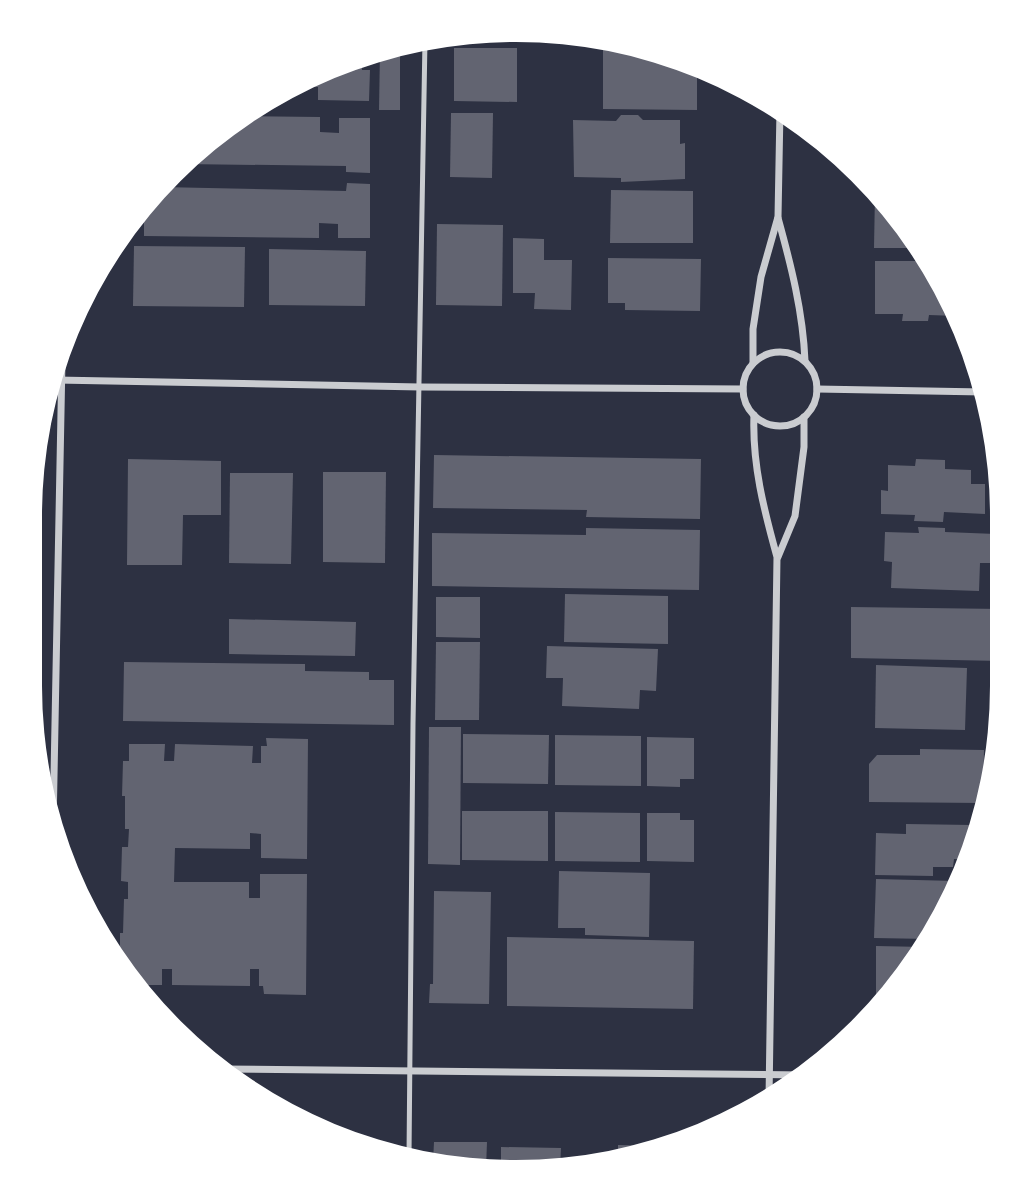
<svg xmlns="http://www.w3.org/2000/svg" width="1032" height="1202" font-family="'Libre Baskerville',serif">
<rect width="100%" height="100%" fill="#2d3142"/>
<g fill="#626471">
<path d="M 400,46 L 400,110 L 379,110 L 380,51 Z"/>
<path d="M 454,48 L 517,48 L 517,102 L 454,101 Z"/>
<path d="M 603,48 L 647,48 L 697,67 L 697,110 L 603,109 Z"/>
<path d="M 362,55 L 362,70 L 370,70 L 369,101 L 318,100 L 318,87 L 291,87 Z"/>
<path d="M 451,113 L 493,113 L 492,178 L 450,177 Z"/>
<path d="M 621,115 L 638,115 L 643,120 L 680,120 L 680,144 L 685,143 L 685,179 L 621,182 L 621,178 L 574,177 L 573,120 L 616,121 Z"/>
<path d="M 243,116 L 320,117 L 320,132 L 339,133 L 339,118 L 370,118 L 370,173 L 346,172 L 346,166 L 183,164 L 195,151 Z"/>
<path d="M 347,183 L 370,184 L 370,238 L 338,238 L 338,224 L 319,223 L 319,238 L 144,236 L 144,205 L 161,187 L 346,191 Z"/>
<path d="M 611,190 L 693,191 L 693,243 L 610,243 Z"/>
<path d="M 875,193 L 881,195 L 920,248 L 874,248 Z"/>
<path d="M 437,224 L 503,225 L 502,306 L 436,305 Z"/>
<path d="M 513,238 L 544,239 L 544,260 L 572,260 L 571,310 L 534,309 L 535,293 L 513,293 Z"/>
<path d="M 134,246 L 245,247 L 244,307 L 133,306 Z"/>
<path d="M 269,249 L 366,251 L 365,306 L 269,305 Z"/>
<path d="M 923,256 L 937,273 L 957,316 L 929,315 L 928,321 L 902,321 L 903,314 L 875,314 L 875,261 L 923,261 Z"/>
<path d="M 608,258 L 701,259 L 700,311 L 625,310 L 625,303 L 608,303 Z"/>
<path d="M 434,455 L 701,459 L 700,519 L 586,517 L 587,510 L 433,508 Z"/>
<path d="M 128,459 L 221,461 L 221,515 L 183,515 L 182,565 L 127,565 Z"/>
<path d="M 916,459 L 945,460 L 945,469 L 971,470 L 971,484 L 985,484 L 985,514 L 944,512 L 943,522 L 914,521 L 915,515 L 881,514 L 881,490 L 888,491 L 888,465 L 915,466 Z"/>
<path d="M 323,472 L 386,472 L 385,563 L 323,562 Z"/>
<path d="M 230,473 L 293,473 L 291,564 L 229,563 Z"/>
<path d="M 918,527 L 945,528 L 945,532 L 996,534 L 995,563 L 980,563 L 979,591 L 891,588 L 892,562 L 884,561 L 885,532 L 919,533 Z"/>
<path d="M 586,528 L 700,530 L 699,590 L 432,586 L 432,533 L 586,535 Z"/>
<path d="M 565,594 L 668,596 L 668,644 L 564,642 Z"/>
<path d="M 436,597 L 480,597 L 480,638 L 436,637 Z"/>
<path d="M 851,607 L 1002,609 L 1002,661 L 851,658 Z"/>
<path d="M 229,619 L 356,622 L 355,656 L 229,654 Z"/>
<path d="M 436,642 L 480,642 L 479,720 L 435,720 Z"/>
<path d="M 547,646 L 658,649 L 656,691 L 640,690 L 639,709 L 562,706 L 563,678 L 546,678 Z"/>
<path d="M 124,662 L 305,664 L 305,671 L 369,672 L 369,680 L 394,680 L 394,725 L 123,721 Z"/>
<path d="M 876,665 L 967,668 L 965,730 L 875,728 Z"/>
<path d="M 429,727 L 461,727 L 460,865 L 428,864 Z"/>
<path d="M 463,734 L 549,735 L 548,784 L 463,783 Z"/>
<path d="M 555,735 L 641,736 L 641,786 L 555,785 Z"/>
<path d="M 647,737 L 694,738 L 694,779 L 680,779 L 680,787 L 647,786 Z"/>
<path d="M 266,738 L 308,739 L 307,859 L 261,858 L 261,834 L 250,833 L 250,849 L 175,848 L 174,882 L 249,882 L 249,898 L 260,898 L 260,874 L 307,874 L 306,995 L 264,994 L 263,986 L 259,986 L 259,969 L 250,969 L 250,986 L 172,985 L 172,969 L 162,969 L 162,985 L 136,985 L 126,967 L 120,961 L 120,933 L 123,933 L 124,899 L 128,899 L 128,882 L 121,881 L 122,847 L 128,847 L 129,829 L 125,829 L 125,796 L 122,796 L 123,761 L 129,761 L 129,744 L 165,744 L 164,761 L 174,761 L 175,744 L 253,746 L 252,763 L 261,763 L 261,746 L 267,746 Z"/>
<path d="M 920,749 L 984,750 L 983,803 L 869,802 L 869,764 L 877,755 L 920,755 Z"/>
<path d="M 462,811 L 548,811 L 548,861 L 462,860 Z"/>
<path d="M 555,812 L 640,813 L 640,862 L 555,861 Z"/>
<path d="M 647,813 L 680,813 L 680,820 L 694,820 L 694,862 L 647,861 Z"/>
<path d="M 906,824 L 972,825 L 969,860 L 954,859 L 953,867 L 933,867 L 933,876 L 875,875 L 876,833 L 906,834 Z"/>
<path d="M 559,871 L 650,873 L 649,937 L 585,935 L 585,928 L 558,928 Z"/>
<path d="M 876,879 L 956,881 L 956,889 L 929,939 L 874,938 Z"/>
<path d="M 434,891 L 491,892 L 489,1004 L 429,1003 L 430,984 L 433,984 Z"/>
<path d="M 507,937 L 694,941 L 693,1009 L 507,1006 Z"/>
<path d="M 876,946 L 925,947 L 920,956 L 888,996 L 876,996 Z"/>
<path d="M 434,1142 L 487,1142 L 486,1169 L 452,1168 L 433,1163 Z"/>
<path d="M 618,1145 L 670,1146 L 670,1147 L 618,1157 Z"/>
<path d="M 501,1147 L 561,1148 L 560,1169 L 548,1171 L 501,1170 Z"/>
</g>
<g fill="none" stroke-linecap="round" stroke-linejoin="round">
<path stroke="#caccd0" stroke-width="5" d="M 409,1156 L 413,724 L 425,40"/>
<g stroke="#caccd0" stroke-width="7">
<path d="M 778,218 C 791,265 803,312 805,361"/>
<circle cx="780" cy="389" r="37"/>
<path d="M 753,363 L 753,329 L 761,277 L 778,217 L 780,110"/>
<path d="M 56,380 L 420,387 L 743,389"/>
<path d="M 817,389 L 983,392"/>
<path d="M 754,415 C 752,464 764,510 777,557 L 769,1099"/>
<path d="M 778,557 L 795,516 L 804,447 L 804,417"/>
<path d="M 53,828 L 62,360"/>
<path d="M 222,1069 L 805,1075"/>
</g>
</g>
<path d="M0 0H1032V1202H0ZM516 42H516A474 474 0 0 1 990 516V686A474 474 0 0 1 516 1160H516A474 474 0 0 1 42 686V516A474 474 0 0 1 516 42Z" fill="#fff" fill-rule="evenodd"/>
</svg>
